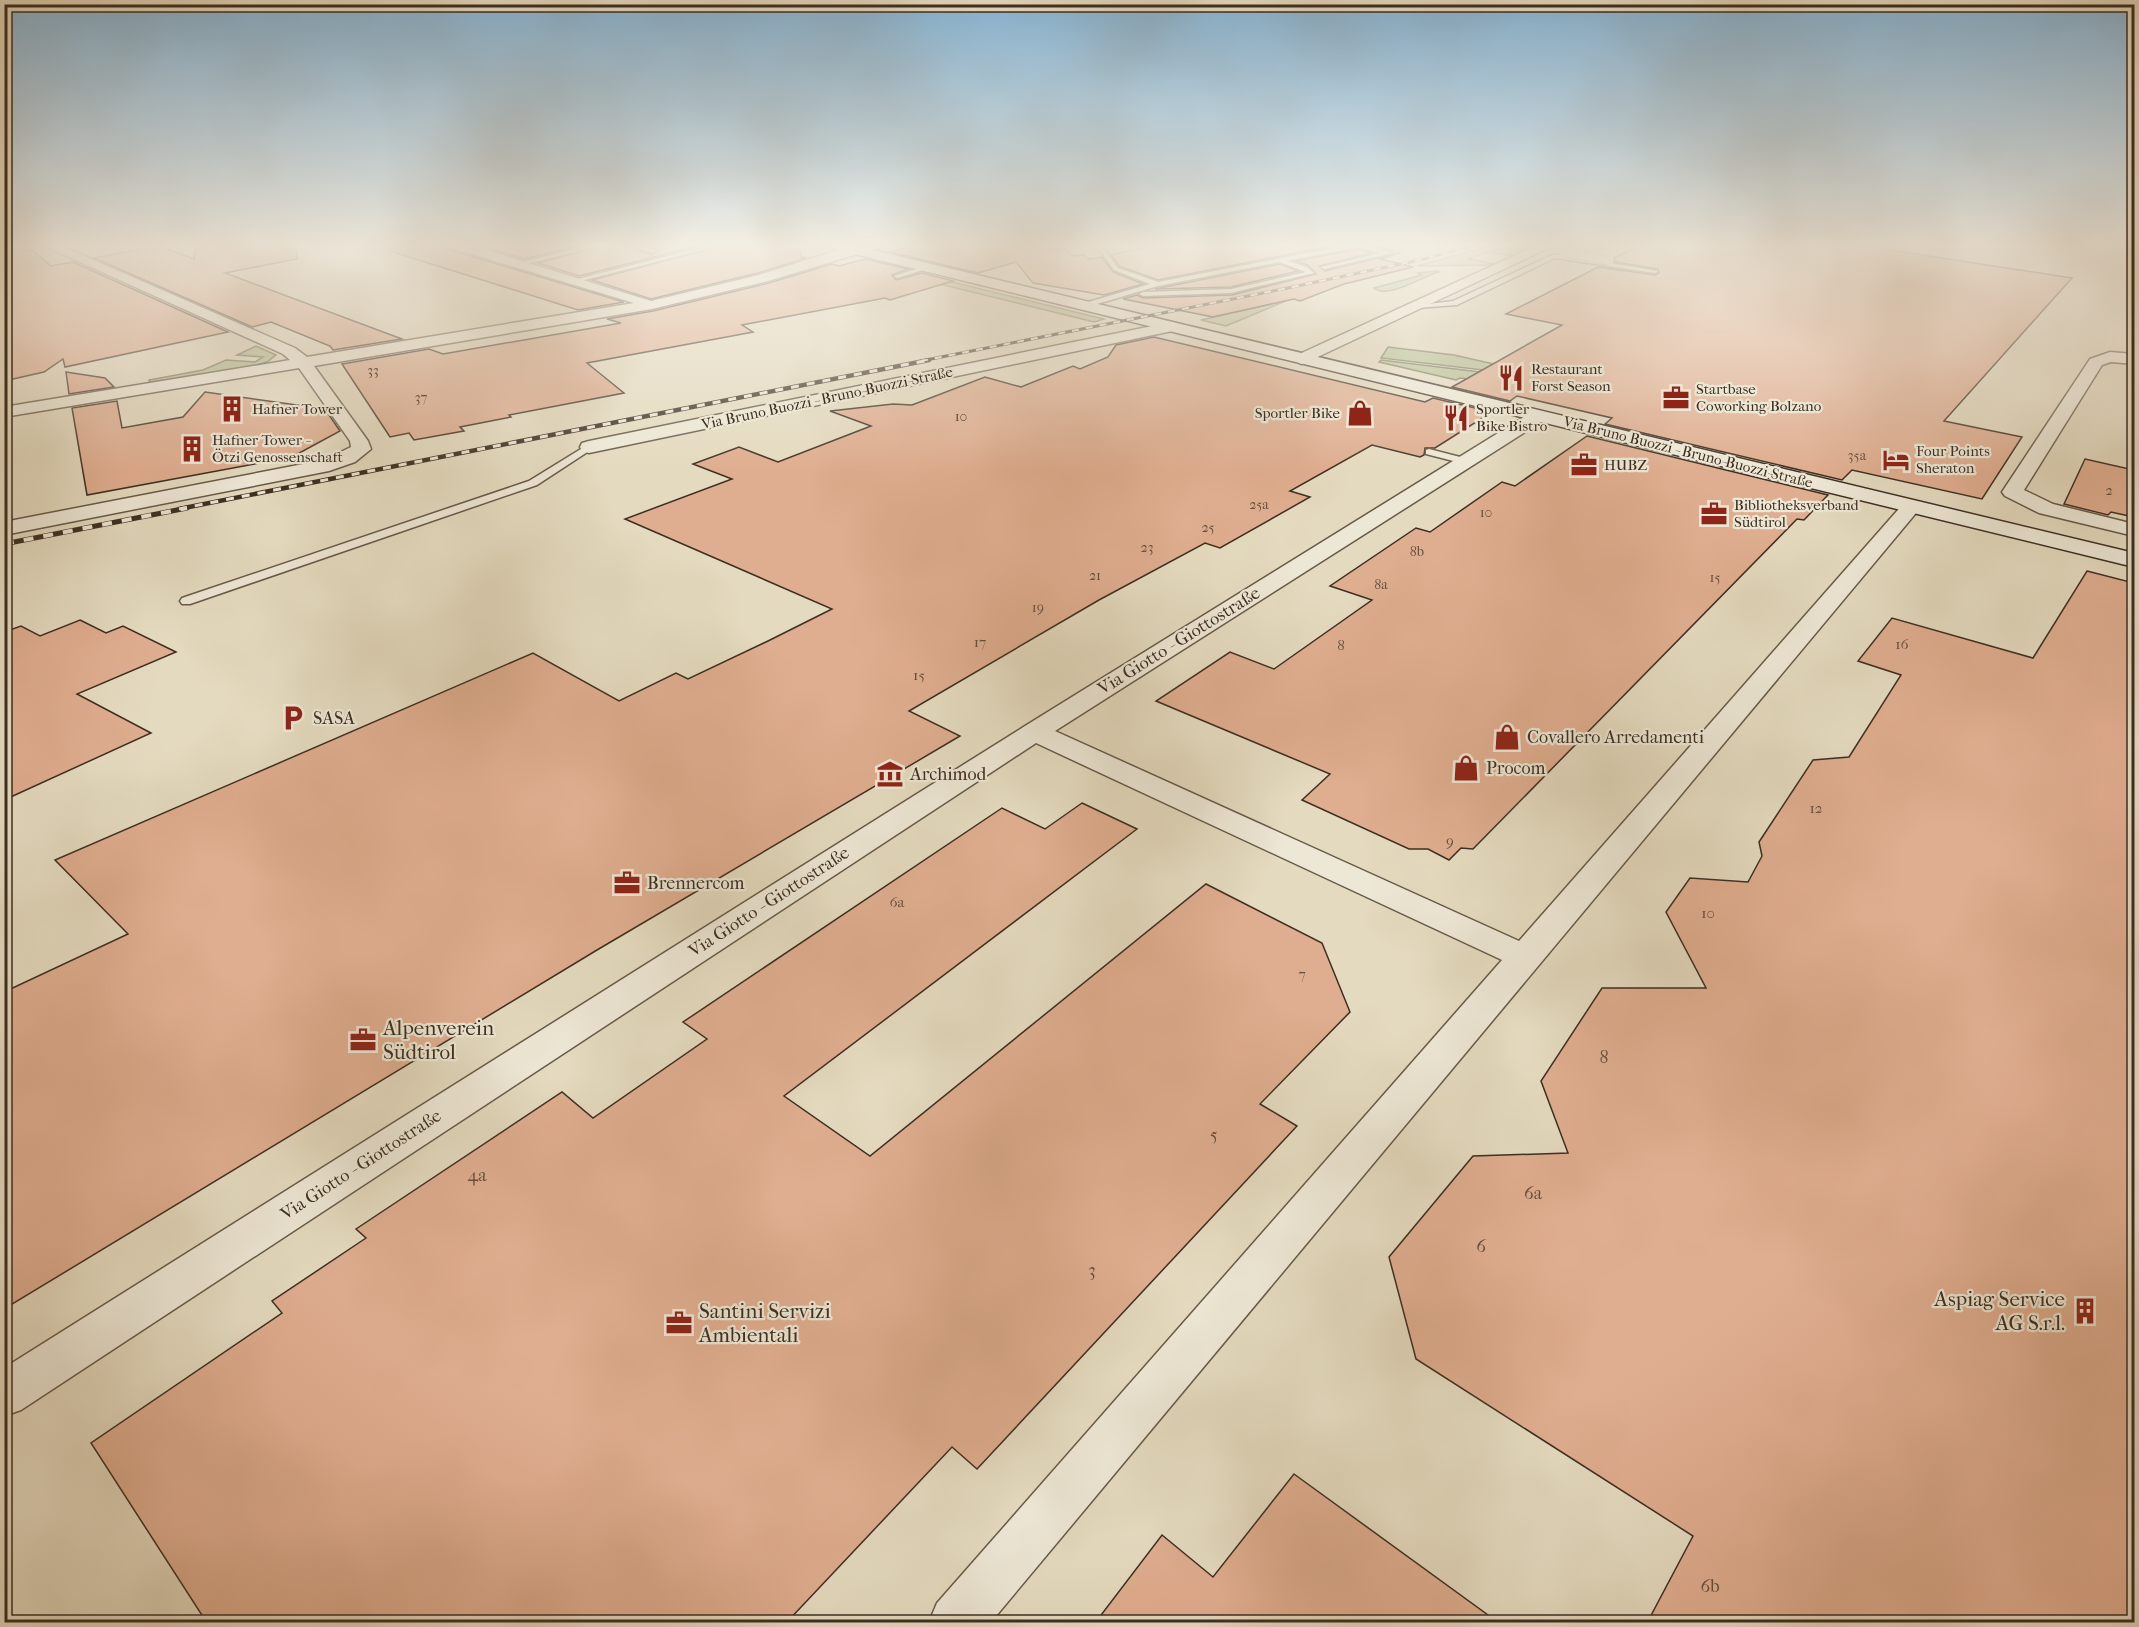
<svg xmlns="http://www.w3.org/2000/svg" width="2139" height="1627" font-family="'IM FELL French Canon',serif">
<rect width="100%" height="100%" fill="#e4dabf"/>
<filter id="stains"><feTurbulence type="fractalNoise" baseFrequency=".00333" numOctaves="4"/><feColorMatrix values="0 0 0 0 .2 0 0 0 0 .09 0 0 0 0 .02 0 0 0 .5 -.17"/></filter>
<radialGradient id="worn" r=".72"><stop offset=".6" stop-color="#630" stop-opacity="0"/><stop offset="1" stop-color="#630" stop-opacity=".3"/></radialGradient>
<g fill="#b4c092" stroke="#78775a" stroke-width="1.5">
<path d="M 1496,244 L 1511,245 L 1493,251 L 1517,246 L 1531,249 L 1514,256 L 1487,252 L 1469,259 L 1495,264 L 1492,265 L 1417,266 Z"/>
<path d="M 1437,271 L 1439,272 C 1422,276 1388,300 1374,288 L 1422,275 L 1417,273 Z"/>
<path d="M 915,273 L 1104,319 L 1094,322 L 907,276 Z"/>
<path d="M 1288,300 L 1226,326 L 1201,320 Z"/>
<path d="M 256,346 L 276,355 L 267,362 L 252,366 L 150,383 L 149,380 L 203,370 L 226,360 L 255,362 L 263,357 L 237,355 Z"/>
<path d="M 1388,347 L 1454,355 L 1494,364 L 1483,370 L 1381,358 Z"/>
<path d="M 1381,360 L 1480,372 L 1467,379 L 1460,378 L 1456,380 L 1379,362 Z"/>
</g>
<g fill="#dfad8f" stroke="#3d2e21" stroke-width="1.5">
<path d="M 196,244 L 296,244 L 297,259 L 225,273 L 402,339 L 333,350 L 330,346 L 271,322 L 252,327 L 94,258 L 158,246 L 194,259 Z"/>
<path d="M 391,244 L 445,244 L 447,249 L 624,302 L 578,310 L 390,251 Z"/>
<path d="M 475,244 L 586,244 L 524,259 Z"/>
<path d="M 609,244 L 622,244 L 652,255 L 658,250 L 642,244 L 706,244 L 579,276 L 538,263 Z"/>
<path d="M 728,244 L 799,244 L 801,257 L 806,258 L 758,273 L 651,299 L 592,280 Z"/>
<path d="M 918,244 L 1048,244 L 1049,250 L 1066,249 L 1072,256 L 1084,255 L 1088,259 L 1102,257 L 1113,272 L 1143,284 L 1104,295 L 1033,283 L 1016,262 L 978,273 L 890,252 Z"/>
<path d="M 1160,244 L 1342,244 L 1158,280 L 1119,266 L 1111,255 Z"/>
<path d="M 1371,244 L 1399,244 L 1400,253 L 1380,259 L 1413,267 L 1344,284 L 1300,301 L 1294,299 L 1213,317 L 1123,299 L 1137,295 L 1143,298 L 1232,295 L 1316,274 L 1308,265 L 1296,261 L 1359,249 L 1372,253 L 1319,266 L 1325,271 L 1394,254 L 1393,251 Z"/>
<path d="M 1642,244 L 1851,244 L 2072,278 L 1944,421 L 2022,437 L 1982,499 L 1852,470 L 1842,480 L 1605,424 L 1612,418 L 1517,396 L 1510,401 L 1452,387 L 1562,325 L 1506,314 L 1598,267 L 1655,275 L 1659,273 L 1658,269 L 1615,262 L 1614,258 Z"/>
<path d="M 4,248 L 33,251 L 51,266 L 73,262 L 228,332 L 65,367 L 63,359 L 44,372 L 4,381 Z"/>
<path d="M 865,259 L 908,269 L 892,275 L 896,280 L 922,273 L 953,281 L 890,300 L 885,298 L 742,325 L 753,332 L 587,363 L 624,393 L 509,415 L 511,417 L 460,427 L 464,431 L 414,440 L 409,433 L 390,437 L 342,364 L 429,349 L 443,354 L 621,323 L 607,319 L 653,311 L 769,283 L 832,264 L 839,266 Z"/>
<path d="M 1280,264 L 1298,271 L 1231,287 L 1155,289 Z"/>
<path d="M 1154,337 L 1425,402 L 1433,398 L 1492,412 L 1435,448 L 1425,448 L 1424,455 L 1420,457 L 1372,445 L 1290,491 L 1310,497 L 1220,548 L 1205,543 L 1099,600 L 909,711 L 960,736 L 597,950 L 4,1309 L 4,992 L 128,934 L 55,860 L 533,653 L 619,701 L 676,673 L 688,679 L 768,641 L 832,609 L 625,519 L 732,479 L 693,464 L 739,447 L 778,462 L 871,426 L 830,411 L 893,404 L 912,405 L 985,377 L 1021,387 L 1073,366 L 1080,369 L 1108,357 L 1116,345 Z"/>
<path d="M 66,372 L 105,378 L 114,387 L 69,394 Z"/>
<path d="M 205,392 L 325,409 L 340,431 L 292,457 L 87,495 L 72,408 L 117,401 L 122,428 L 183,417 Z"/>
<path d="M 1587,436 L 1828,495 L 1804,520 L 1797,519 L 1473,849 L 1461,848 L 1449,860 L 1428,849 L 1409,849 L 1302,800 L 1330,774 L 1156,701 L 1230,652 L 1274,669 L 1372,600 L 1330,586 L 1416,528 L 1430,532 L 1502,482 L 1515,486 Z"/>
<path d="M 2085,459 L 2134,470 L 2134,517 L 2111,512 L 2108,515 L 2064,504 Z"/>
<path d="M 2087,571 L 2134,583 L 2134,1623 L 1647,1623 L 1693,1536 L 1416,1359 L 1389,1257 L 1473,1156 L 1568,1153 L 1541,1081 L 1602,988 L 1706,988 L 1666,912 L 1690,878 L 1748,882 L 1762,856 L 1759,842 L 1813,760 L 1849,757 L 1901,675 L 1858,661 L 1892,618 L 2033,658 Z"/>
<path d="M 80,620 L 106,633 L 123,626 L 176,652 L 77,694 L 151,733 L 4,800 L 4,632 L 21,626 L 40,636 Z"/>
<path d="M 1082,803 L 1137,829 L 784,1096 L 870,1156 L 1206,884 L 1322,943 L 1350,1012 L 1260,1104 L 1297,1126 L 977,1469 L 952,1447 L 786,1623 L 207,1623 L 91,1443 L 282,1313 L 272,1301 L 366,1238 L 356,1229 L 562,1092 L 593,1118 L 707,1039 L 683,1022 L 1002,808 L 1045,829 Z"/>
<path d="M 1294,1474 L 1499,1623 L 1095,1623 L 1162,1535 L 1213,1577 Z"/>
</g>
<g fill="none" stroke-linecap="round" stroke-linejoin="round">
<g stroke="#675948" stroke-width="3">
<g id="service">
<path d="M 595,244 L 607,244 L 518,266 L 515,264 Z"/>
<path d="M 624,244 L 635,244 L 656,251 L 653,253 Z"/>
<path d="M 715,244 L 726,244 L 573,283 L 570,281 Z"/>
<path d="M 1083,244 L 1092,244 L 1105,250 L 1118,268 L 1158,282 L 1354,244 L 1363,244 L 1392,253 L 1324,269 L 1321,267 L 1381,253 L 1359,247 L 1287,261 L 1307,267 L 1314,273 L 1231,293 L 1143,296 L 1139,294 L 1143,292 L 1231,289 L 1306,272 L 1280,262 L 1158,286 L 1084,308 L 1081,304 L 1150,284 L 1114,270 L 1101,252 Z"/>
<path d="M 1592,244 L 1600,244 L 1573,257 L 1658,271 L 1655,273 L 1555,258 L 1457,305 L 1416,308 L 1412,306 L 1453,301 L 1552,255 L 1564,255 Z"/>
<path d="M 925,266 L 927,269 L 897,278 L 894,276 Z"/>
<path d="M 589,444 L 592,445 L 592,449 L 537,485 L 190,604 L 182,604 L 180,601 L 182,598 L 529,481 Z"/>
<path d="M 1429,449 L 1468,459 L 1470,461 L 1465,464 L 1426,454 L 1426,450 Z"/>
</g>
</g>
<g stroke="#675948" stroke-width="3">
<g id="minor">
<path d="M 40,244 L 57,244 L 295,348 L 307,357 L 634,303 L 448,247 L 447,244 L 467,244 L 651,301 L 759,275 L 851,246 L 882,244 L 881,247 L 768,281 L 652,309 L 314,366 L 368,441 L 371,449 L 355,462 L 329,471 L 4,535 L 4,522 L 324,460 L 351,447 L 350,441 L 299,368 L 4,417 L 4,407 L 290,360 L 283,354 Z"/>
<path d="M 1540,244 L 1557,244 L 1307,362 L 1301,364 L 1293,359 L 1295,356 Z"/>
<path d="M 1172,322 L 1177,324 L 1180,327 L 1177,330 L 589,453 L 582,451 L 580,447 L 582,443 L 589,441 Z"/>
<path d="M 2110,352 L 2134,354 L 2134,364 L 2111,362 L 2102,365 L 2024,490 L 2053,504 L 2134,524 L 2134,536 L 2039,513 L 2005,496 L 2002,492 L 2090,359 Z"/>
<path d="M 1538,411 L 1544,412 L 1547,416 L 1544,420 L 1055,731 L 1519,941 L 1904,503 L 1911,501 L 1918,503 L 1921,507 L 991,1622 L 929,1622 L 937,1603 L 1502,960 L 1036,743 L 21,1410 L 4,1416 L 4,1368 L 1025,726 L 1532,412 Z"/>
</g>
</g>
<g stroke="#3d2e21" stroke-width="3">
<path id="secondary" d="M 823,244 L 848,244 L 2134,553 L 2134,567 L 830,248 Z"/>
</g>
<use href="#service" fill="#ede7d5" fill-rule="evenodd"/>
<use href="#minor" fill="#ede7d5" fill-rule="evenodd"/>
<use href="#secondary" fill="#ede7d5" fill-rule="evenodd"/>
<g stroke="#3d2e21" stroke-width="3">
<path id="rail-far2" d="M 921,361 L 1288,288 L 1424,259 L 1478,244"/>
</g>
<g stroke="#3d2e21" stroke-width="4.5">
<path id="rail-far1" d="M 179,509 L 929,360"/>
</g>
<g stroke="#3d2e21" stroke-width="5">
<path id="rail" d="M 4,544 L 187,508"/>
</g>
<use href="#rail-far2" stroke="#ede7d5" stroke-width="2" stroke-dasharray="7" stroke-linecap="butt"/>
<use href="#rail-far1" stroke="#ede7d5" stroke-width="3" stroke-dasharray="8" stroke-linecap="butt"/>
<use href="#rail" stroke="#ede7d5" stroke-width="4" stroke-dasharray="10" stroke-linecap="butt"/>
<g stroke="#675948" stroke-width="9" stroke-linecap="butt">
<path id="service-bridge" d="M 1565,253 L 1609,261"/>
</g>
<use href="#service-bridge" stroke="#ede7d5" stroke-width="8"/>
</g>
<linearGradient id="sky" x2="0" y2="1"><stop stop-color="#88b6d6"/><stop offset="0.52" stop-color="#f3eee2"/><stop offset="1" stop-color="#f3eee2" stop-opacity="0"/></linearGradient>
<rect width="2139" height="472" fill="url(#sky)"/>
<defs>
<g id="restaurant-bare" transform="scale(2.07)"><path d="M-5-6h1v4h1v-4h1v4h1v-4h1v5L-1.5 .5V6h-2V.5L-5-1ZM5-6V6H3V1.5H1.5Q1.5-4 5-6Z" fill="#8f2418" stroke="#ede7d5" stroke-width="2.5" paint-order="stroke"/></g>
<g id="office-bare" transform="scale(2.07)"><path d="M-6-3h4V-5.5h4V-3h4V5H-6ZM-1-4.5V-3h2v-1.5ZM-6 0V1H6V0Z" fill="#8f2418" stroke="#ede7d5" stroke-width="2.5" paint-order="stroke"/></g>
<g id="building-bare" transform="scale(2.07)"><path d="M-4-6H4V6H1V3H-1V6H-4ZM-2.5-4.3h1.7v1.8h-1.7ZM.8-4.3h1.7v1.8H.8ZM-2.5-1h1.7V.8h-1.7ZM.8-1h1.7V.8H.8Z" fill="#8f2418" stroke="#ede7d5" stroke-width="2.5" paint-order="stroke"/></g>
<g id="shop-bare" transform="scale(2.07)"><path d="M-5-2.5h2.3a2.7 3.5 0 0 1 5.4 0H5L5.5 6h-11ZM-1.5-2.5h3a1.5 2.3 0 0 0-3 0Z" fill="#8f2418" stroke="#ede7d5" stroke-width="2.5" paint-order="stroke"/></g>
<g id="hotel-bare" transform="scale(2.07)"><path d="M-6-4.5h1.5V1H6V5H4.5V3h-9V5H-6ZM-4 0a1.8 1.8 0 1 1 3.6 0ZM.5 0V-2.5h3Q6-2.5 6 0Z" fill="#8f2418" stroke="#ede7d5" stroke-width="2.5" paint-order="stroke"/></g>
<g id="parking-bare" transform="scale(2.07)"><path d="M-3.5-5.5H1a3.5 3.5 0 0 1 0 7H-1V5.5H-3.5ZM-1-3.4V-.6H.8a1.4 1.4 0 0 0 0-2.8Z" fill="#8f2418" stroke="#ede7d5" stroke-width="2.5" paint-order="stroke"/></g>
<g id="museum-bare" transform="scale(2.07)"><path d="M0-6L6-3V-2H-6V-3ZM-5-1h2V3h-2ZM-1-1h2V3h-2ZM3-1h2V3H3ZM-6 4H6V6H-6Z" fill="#8f2418" stroke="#ede7d5" stroke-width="2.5" paint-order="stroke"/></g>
</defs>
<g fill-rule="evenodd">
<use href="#restaurant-bare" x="1511" y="378"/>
<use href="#office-bare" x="1676" y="398"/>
<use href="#building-bare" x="232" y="409"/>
<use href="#shop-bare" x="1360" y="413"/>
<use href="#restaurant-bare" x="1456" y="418"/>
<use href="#building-bare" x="192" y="449"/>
<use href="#hotel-bare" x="1896" y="460"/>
<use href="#office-bare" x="1584" y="465"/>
<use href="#office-bare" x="1714" y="514"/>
<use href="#parking-bare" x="293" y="718"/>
<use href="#shop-bare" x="1507" y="737"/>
<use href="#shop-bare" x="1466" y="768"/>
<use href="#museum-bare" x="890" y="774"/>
<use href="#office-bare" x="627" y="883"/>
<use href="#office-bare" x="363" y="1040"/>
<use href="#building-bare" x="2085" y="1311"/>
<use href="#office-bare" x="679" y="1323"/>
</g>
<g text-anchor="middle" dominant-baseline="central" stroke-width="4.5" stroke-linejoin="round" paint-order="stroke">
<g font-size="14" fill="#664e3c">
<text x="373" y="370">33</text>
<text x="421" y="397">37</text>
<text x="961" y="416">10</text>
<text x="1857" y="455">35a</text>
<text x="2109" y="490">2</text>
<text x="1259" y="504">25a</text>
<text x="1486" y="512">10</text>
<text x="1208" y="527">25</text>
<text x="1147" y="547">23</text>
<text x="1417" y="551">8b</text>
<text x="1095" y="575">21</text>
<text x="1715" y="577">15</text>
<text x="1381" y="584">8a</text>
<text x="1038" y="607">19</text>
</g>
<g font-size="15" fill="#3d2e21" stroke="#ede7d5" text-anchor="start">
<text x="1531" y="369">Restaurant<tspan x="1531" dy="17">Forst Season</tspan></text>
<text x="1696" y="389">Startbase<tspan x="1696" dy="17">Coworking Bolzano</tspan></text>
<text x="252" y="409">Hafner Tower</text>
<text x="1476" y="409">Sportler<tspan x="1476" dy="17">Bike Bistro</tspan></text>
<text x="1340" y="413" text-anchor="end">Sportler Bike</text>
<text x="212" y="440">Hafner Tower -<tspan x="212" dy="17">Ötzi Genossenschaft</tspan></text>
<text x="1916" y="451">Four Points<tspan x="1916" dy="17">Sheraton</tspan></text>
<text x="1604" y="465">HUBZ</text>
<text x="1734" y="505">Bibliotheksverband<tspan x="1734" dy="17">Südtirol</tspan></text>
</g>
<g font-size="15" fill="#3d2e21" stroke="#ede7d5">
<text transform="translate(827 398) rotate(-12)">Via Bruno Buozzi - Bruno-Buozzi-Straße</text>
<text transform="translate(1688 452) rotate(14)">Via Bruno Buozzi - Bruno-Buozzi-Straße</text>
</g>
<g font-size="15" fill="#664e3c">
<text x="980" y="642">17</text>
<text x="1902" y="644">16</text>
<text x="1341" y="645">8</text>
<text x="919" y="675">15</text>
<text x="1816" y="808">12</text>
<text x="1450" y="841">9</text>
<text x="897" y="902">6a</text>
<text x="1708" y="913">10</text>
<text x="1302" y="974">7</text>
</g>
<g font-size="18" fill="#3d2e21" stroke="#ede7d5">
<text transform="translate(1179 641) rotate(-32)">Via Giotto - Giottostraße</text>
<text transform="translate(769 902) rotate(-33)">Via Giotto - Giottostraße</text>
<text transform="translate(361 1165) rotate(-33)">Via Giotto - Giottostraße</text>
</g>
<g font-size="18" fill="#3d2e21" stroke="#ede7d5" text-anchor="start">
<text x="313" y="718">SASA</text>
<text x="1527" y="737">Covallero Arredamenti</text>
<text x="1486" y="768">Procom</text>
<text x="910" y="774">Archimod</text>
<text x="647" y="883">Brennercom</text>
</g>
<g font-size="18" fill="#664e3c">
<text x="1604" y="1057">8</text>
<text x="1214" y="1135">5</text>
<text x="477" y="1175">4a</text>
<text x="1533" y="1193">6a</text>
<text x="1481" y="1246">6</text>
<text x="1092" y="1270">3</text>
<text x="1710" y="1586">6b</text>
</g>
<g font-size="21" fill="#3d2e21" stroke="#ede7d5" text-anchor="start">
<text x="383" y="1028">Alpenverein<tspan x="383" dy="24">Südtirol</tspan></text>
<text x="2065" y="1299" text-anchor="end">Aspiag Service<tspan x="2065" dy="24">AG S.r.l.</tspan></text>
<text x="699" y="1311">Santini Servizi<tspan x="699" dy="24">Ambientali</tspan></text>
</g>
</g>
<rect width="2139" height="1627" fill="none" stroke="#e4dabf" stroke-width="24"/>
<rect x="6" y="6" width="2127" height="1615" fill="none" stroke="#3d2e21" stroke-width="3"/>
<rect x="12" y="12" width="2115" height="1603" fill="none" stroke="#3d2e21" stroke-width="1.5"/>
<rect width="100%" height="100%" filter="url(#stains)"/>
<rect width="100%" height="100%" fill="url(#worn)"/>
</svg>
